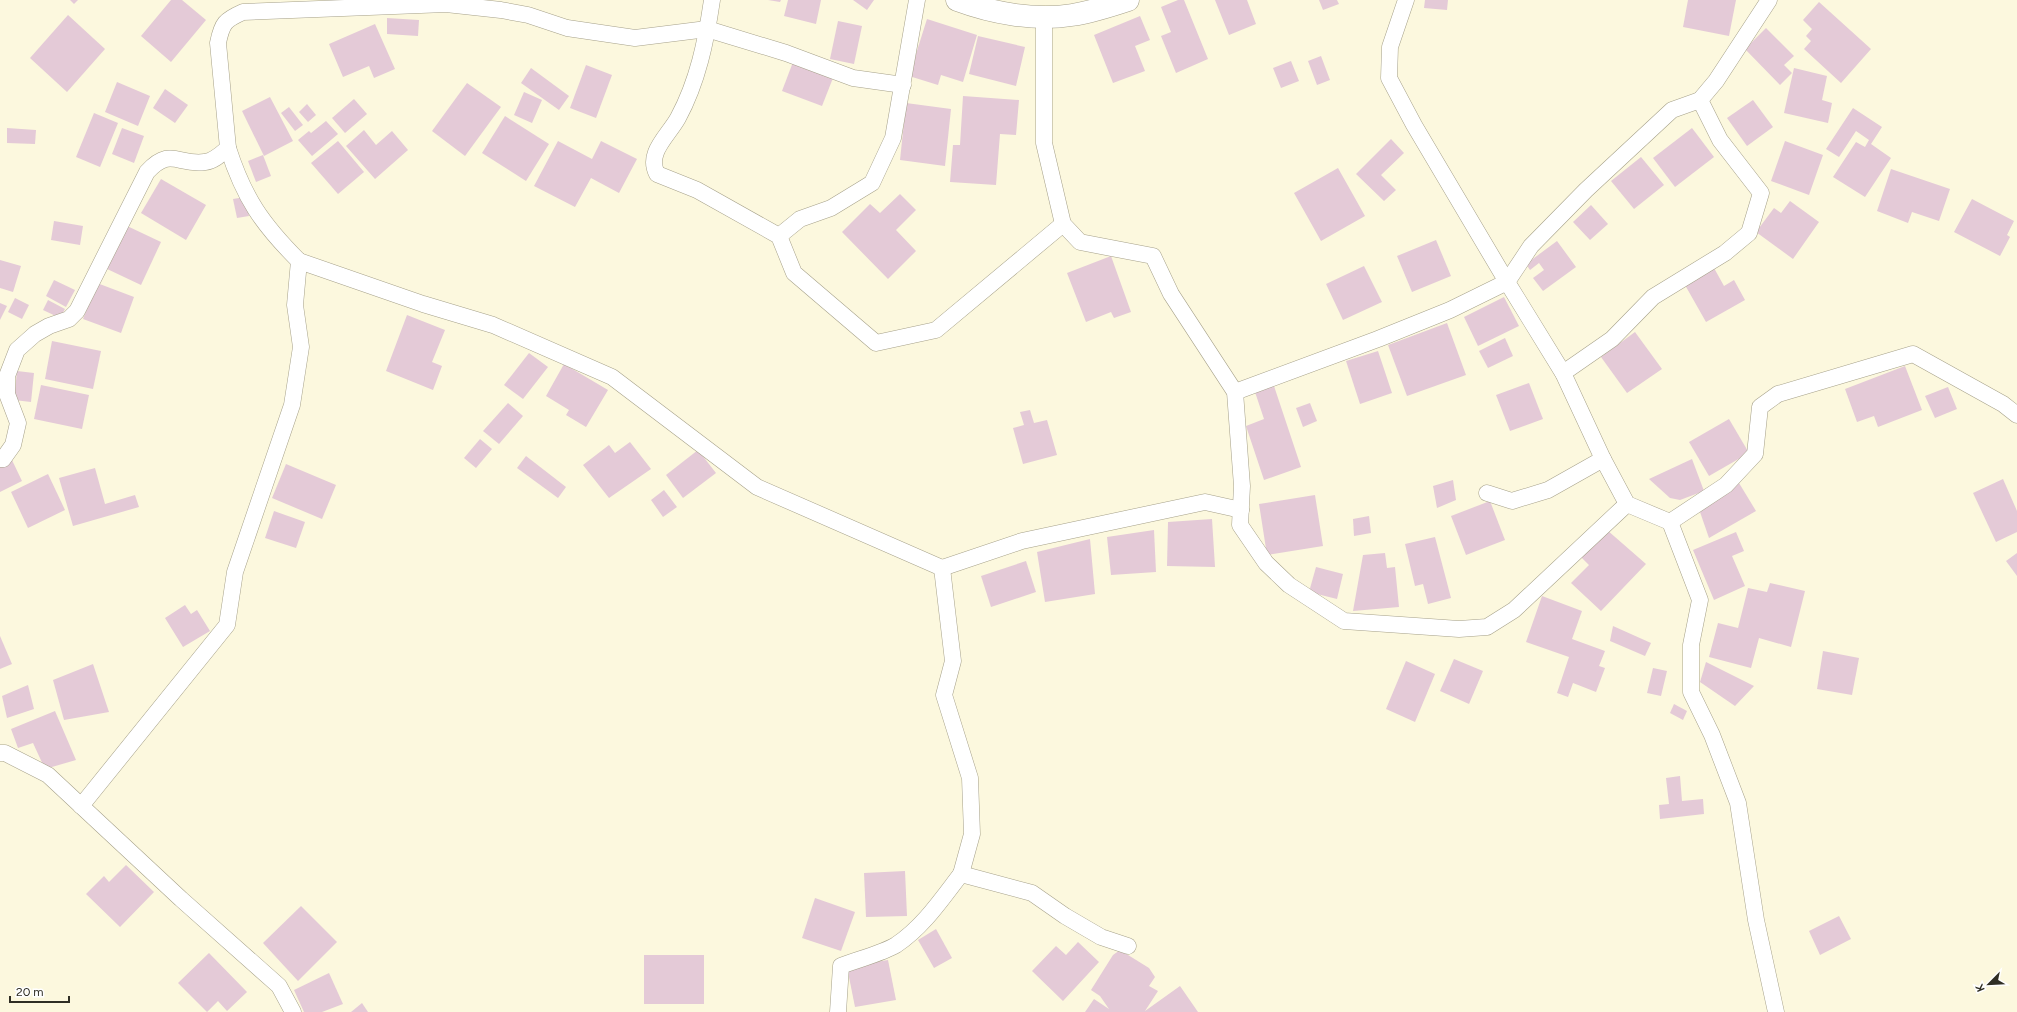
<svg xmlns="http://www.w3.org/2000/svg" width="2017" height="1012" font-family="Figtree,sans-serif">
<rect width="100%" height="100%" fill="#fcf8de"/>
<g fill="#e4cad7">
<path d="M 70,0 L 78,0 L 74,4 Z"/>
<path d="M 171,0 L 182,0 L 206,20 L 171,62 L 141,36 Z"/>
<path d="M 768,0 L 781,0 L 780,2 Z"/>
<path d="M 788,0 L 821,0 L 816,24 L 784,16 Z"/>
<path d="M 853,0 L 874,0 L 867,10 Z"/>
<path d="M 1178,0 L 1184,0 L 1208,59 L 1176,73 L 1161,36 L 1171,32 L 1161,7 Z"/>
<path d="M 1215,0 L 1247,0 L 1256,24 L 1229,35 Z"/>
<path d="M 1319,0 L 1337,0 L 1339,4 L 1323,10 Z"/>
<path d="M 1425,0 L 1448,0 L 1447,10 L 1424,8 Z"/>
<path d="M 1688,0 L 1736,0 L 1729,36 L 1683,27 Z"/>
<path d="M 1819,2 L 1871,49 L 1841,83 L 1804,49 L 1811,41 L 1806,36 L 1812,29 L 1803,20 Z"/>
<path d="M 68,15 L 105,49 L 67,92 L 30,58 Z"/>
<path d="M 1140,16 L 1150,40 L 1135,46 L 1145,71 L 1113,83 L 1094,35 Z"/>
<path d="M 387,18 L 419,20 L 418,36 L 387,34 Z"/>
<path d="M 927,19 L 977,35 L 963,82 L 941,75 L 938,85 L 909,76 Z"/>
<path d="M 838,21 L 862,26 L 854,64 L 830,59 Z"/>
<path d="M 375,24 L 395,69 L 374,78 L 369,66 L 343,77 L 329,44 Z"/>
<path d="M 1766,28 L 1794,56 L 1784,65 L 1792,73 L 1780,85 L 1745,49 Z"/>
<path d="M 978,36 L 1025,47 L 1016,86 L 969,74 Z"/>
<path d="M 1321,56 L 1330,80 L 1317,85 L 1308,61 Z"/>
<path d="M 1291,61 L 1299,81 L 1281,88 L 1273,68 Z"/>
<path d="M 793,62 L 833,78 L 822,106 L 782,91 Z"/>
<path d="M 586,65 L 612,75 L 596,118 L 570,108 Z"/>
<path d="M 531,68 L 569,96 L 559,110 L 521,83 Z"/>
<path d="M 1794,68 L 1827,76 L 1822,100 L 1832,103 L 1828,123 L 1784,113 Z"/>
<path d="M 117,82 L 150,96 L 138,126 L 105,112 Z"/>
<path d="M 467,83 L 501,107 L 465,156 L 432,131 Z"/>
<path d="M 165,89 L 188,105 L 175,123 L 153,108 Z"/>
<path d="M 524,92 L 542,100 L 532,123 L 514,115 Z"/>
<path d="M 963,96 L 1019,100 L 1016,135 L 1000,134 L 996,185 L 950,182 L 953,145 L 960,145 Z"/>
<path d="M 270,97 L 293,141 L 264,156 L 242,111 Z"/>
<path d="M 354,99 L 367,114 L 345,133 L 332,118 Z"/>
<path d="M 1753,100 L 1773,127 L 1747,146 L 1727,118 Z"/>
<path d="M 906,103 L 951,109 L 945,166 L 900,160 Z"/>
<path d="M 307,104 L 316,115 L 308,122 L 299,112 Z"/>
<path d="M 289,107 L 303,125 L 295,131 L 281,113 Z"/>
<path d="M 1853,108 L 1882,127 L 1871,144 L 1891,158 L 1865,197 L 1833,177 L 1856,142 L 1865,147 L 1869,140 L 1856,131 L 1839,157 L 1826,149 Z"/>
<path d="M 94,113 L 118,123 L 100,167 L 76,157 Z"/>
<path d="M 505,116 L 549,144 L 526,181 L 482,153 Z"/>
<path d="M 326,121 L 338,134 L 312,156 L 298,140 L 309,131 L 311,133 Z"/>
<path d="M 7,128 L 36,130 L 35,144 L 7,143 Z"/>
<path d="M 122,128 L 144,136 L 134,163 L 112,154 Z"/>
<path d="M 1692,128 L 1714,157 L 1675,187 L 1653,158 Z"/>
<path d="M 364,130 L 376,145 L 392,131 L 408,150 L 375,179 L 346,146 Z"/>
<path d="M 1391,139 L 1404,153 L 1381,175 L 1396,190 L 1384,201 L 1356,174 Z"/>
<path d="M 338,141 L 364,172 L 338,194 L 311,163 Z"/>
<path d="M 558,141 L 592,159 L 601,141 L 637,159 L 619,193 L 591,178 L 575,207 L 534,186 Z"/>
<path d="M 1785,141 L 1823,155 L 1809,195 L 1771,181 Z"/>
<path d="M 263,155 L 271,176 L 256,182 L 248,161 Z"/>
<path d="M 1641,157 L 1664,185 L 1634,209 L 1611,181 Z"/>
<path d="M 1338,168 L 1365,216 L 1321,241 L 1294,193 Z"/>
<path d="M 1891,169 L 1950,189 L 1939,221 L 1912,212 L 1908,223 L 1877,211 Z"/>
<path d="M 161,179 L 206,205 L 186,240 L 141,213 Z"/>
<path d="M 900,194 L 916,210 L 896,230 L 916,251 L 888,279 L 842,232 L 870,204 L 880,213 Z"/>
<path d="M 245,197 L 249,216 L 237,218 L 233,199 Z"/>
<path d="M 1972,199 L 2014,221 L 2007,235 L 2010,237 L 2000,256 L 1954,232 Z"/>
<path d="M 1790,201 L 1819,222 L 1793,259 L 1756,232 L 1774,208 L 1781,213 Z"/>
<path d="M 1591,205 L 1608,224 L 1590,240 L 1573,222 Z"/>
<path d="M 54,221 L 83,226 L 80,245 L 51,240 Z"/>
<path d="M 125,225 L 161,242 L 141,285 L 105,268 Z"/>
<path d="M 1436,240 L 1451,276 L 1412,292 L 1397,256 Z"/>
<path d="M 1557,241 L 1576,267 L 1543,291 L 1533,278 L 1544,270 L 1539,263 L 1530,270 L 1526,264 Z"/>
<path d="M 1111,256 L 1131,312 L 1114,318 L 1111,312 L 1086,322 L 1067,273 Z"/>
<path d="M 0,260 L 21,266 L 13,292 L 0,288 Z"/>
<path d="M 1364,266 L 1382,302 L 1343,320 L 1326,284 Z"/>
<path d="M 1714,268 L 1724,286 L 1734,280 L 1745,300 L 1706,322 L 1685,285 Z"/>
<path d="M 54,280 L 75,290 L 66,307 L 46,296 Z"/>
<path d="M 97,283 L 134,297 L 121,333 L 83,319 Z"/>
<path d="M 1504,297 L 1519,326 L 1478,346 L 1464,317 Z"/>
<path d="M 15,298 L 29,305 L 22,319 L 8,312 Z"/>
<path d="M 48,300 L 65,309 L 60,318 L 43,310 Z"/>
<path d="M 0,303 L 7,306 L 0,320 Z"/>
<path d="M 407,315 L 445,330 L 432,362 L 442,366 L 433,390 L 386,371 Z"/>
<path d="M 1447,323 L 1466,375 L 1407,396 L 1388,345 Z"/>
<path d="M 1635,332 L 1662,369 L 1627,393 L 1601,357 Z"/>
<path d="M 1505,338 L 1513,356 L 1488,368 L 1479,351 Z"/>
<path d="M 52,341 L 101,351 L 93,389 L 45,379 Z"/>
<path d="M 1378,351 L 1392,393 L 1360,404 L 1346,361 Z"/>
<path d="M 529,353 L 548,367 L 523,399 L 504,385 Z"/>
<path d="M 564,364 L 608,390 L 586,427 L 566,415 L 569,410 L 546,396 Z"/>
<path d="M 1905,366 L 1922,410 L 1878,427 L 1874,416 L 1857,422 L 1845,389 Z"/>
<path d="M 17,371 L 34,373 L 31,402 L 14,400 Z"/>
<path d="M 1529,383 L 1543,419 L 1510,431 L 1496,395 Z"/>
<path d="M 41,385 L 89,395 L 82,429 L 34,419 Z"/>
<path d="M 1274,386 L 1301,467 L 1264,480 L 1246,426 L 1264,419 L 1255,392 Z"/>
<path d="M 1948,387 L 1957,409 L 1935,418 L 1925,396 Z"/>
<path d="M 508,403 L 523,416 L 499,444 L 483,431 Z"/>
<path d="M 1310,403 L 1317,421 L 1303,427 L 1296,408 Z"/>
<path d="M 1030,410 L 1034,423 L 1047,420 L 1057,455 L 1023,464 L 1013,428 L 1024,425 L 1020,412 Z"/>
<path d="M 1729,419 L 1749,453 L 1709,476 L 1689,442 Z"/>
<path d="M 480,439 L 492,449 L 476,468 L 464,458 Z"/>
<path d="M 630,442 L 651,469 L 609,498 L 583,465 L 609,445 L 615,453 Z"/>
<path d="M 698,450 L 716,473 L 683,498 L 666,475 Z"/>
<path d="M 526,456 L 566,487 L 558,498 L 517,468 Z"/>
<path d="M 11,458 L 22,481 L 0,492 L 0,464 Z"/>
<path d="M 1692,459 L 1704,491 L 1680,500 L 1670,498 L 1649,479 Z"/>
<path d="M 286,464 L 336,485 L 322,519 L 272,498 Z"/>
<path d="M 95,468 L 105,504 L 135,495 L 139,507 L 73,526 L 59,478 Z"/>
<path d="M 48,474 L 65,510 L 28,528 L 11,492 Z"/>
<path d="M 2003,479 L 2017,511 L 2017,532 L 1996,542 L 1973,493 Z"/>
<path d="M 1453,480 L 1456,500 L 1437,508 L 1433,486 Z"/>
<path d="M 1739,483 L 1756,511 L 1709,538 L 1700,512 Z"/>
<path d="M 664,490 L 677,507 L 663,517 L 651,500 Z"/>
<path d="M 1315,495 L 1323,546 L 1267,555 L 1259,504 Z"/>
<path d="M 1490,501 L 1505,540 L 1466,555 L 1451,516 Z"/>
<path d="M 274,511 L 305,522 L 296,548 L 265,538 Z"/>
<path d="M 1369,516 L 1371,533 L 1354,536 L 1353,519 Z"/>
<path d="M 1212,519 L 1215,567 L 1167,566 L 1168,522 Z"/>
<path d="M 1154,530 L 1156,572 L 1111,575 L 1107,537 Z"/>
<path d="M 1607,530 L 1646,564 L 1601,611 L 1571,583 L 1589,565 L 1580,556 Z"/>
<path d="M 1736,532 L 1744,551 L 1732,556 L 1745,586 L 1714,600 L 1693,550 Z"/>
<path d="M 1435,537 L 1451,598 L 1428,604 L 1423,584 L 1415,586 L 1405,544 Z"/>
<path d="M 1090,539 L 1095,594 L 1045,602 L 1037,552 Z"/>
<path d="M 1385,553 L 1387,568 L 1395,567 L 1399,607 L 1353,611 L 1363,555 Z"/>
<path d="M 2017,553 L 2017,576 L 2006,561 Z"/>
<path d="M 1026,561 L 1036,592 L 991,607 L 981,576 Z"/>
<path d="M 1316,567 L 1343,574 L 1337,599 L 1309,592 Z"/>
<path d="M 1770,583 L 1805,591 L 1791,647 L 1759,638 L 1751,668 L 1709,657 L 1718,623 L 1738,628 L 1748,588 L 1767,592 Z"/>
<path d="M 1542,596 L 1582,611 L 1572,639 L 1605,651 L 1599,666 L 1605,668 L 1596,692 L 1573,683 L 1568,697 L 1557,693 L 1569,657 L 1526,642 Z"/>
<path d="M 185,605 L 191,614 L 197,610 L 210,631 L 183,647 L 165,618 Z"/>
<path d="M 1613,626 L 1651,643 L 1645,656 L 1610,641 Z"/>
<path d="M 0,636 L 12,664 L 0,669 Z"/>
<path d="M 1823,651 L 1859,658 L 1852,695 L 1817,689 Z"/>
<path d="M 1454,659 L 1483,671 L 1469,704 L 1440,691 Z"/>
<path d="M 1406,661 L 1435,674 L 1415,722 L 1386,709 Z"/>
<path d="M 1706,662 L 1754,686 L 1735,706 L 1700,682 Z"/>
<path d="M 93,664 L 109,712 L 64,720 L 53,680 Z"/>
<path d="M 1653,668 L 1667,671 L 1661,696 L 1647,693 Z"/>
<path d="M 28,685 L 34,709 L 7,718 L 2,696 Z"/>
<path d="M 1674,704 L 1687,711 L 1683,720 L 1670,713 Z"/>
<path d="M 55,711 L 76,760 L 45,769 L 33,743 L 18,748 L 11,729 Z"/>
<path d="M 1680,776 L 1682,801 L 1703,799 L 1704,814 L 1660,819 L 1659,805 L 1669,804 L 1666,778 Z"/>
<path d="M 126,865 L 154,892 L 120,927 L 86,894 L 104,876 L 109,882 Z"/>
<path d="M 905,871 L 907,916 L 866,917 L 864,873 Z"/>
<path d="M 815,898 L 855,912 L 841,951 L 802,938 Z"/>
<path d="M 301,906 L 337,942 L 298,981 L 263,943 Z"/>
<path d="M 1839,916 L 1851,939 L 1820,955 L 1809,931 Z"/>
<path d="M 936,929 L 952,958 L 934,968 L 918,940 Z"/>
<path d="M 1078,942 L 1099,962 L 1063,1001 L 1032,971 L 1056,946 L 1066,955 Z"/>
<path d="M 1120,950 L 1149,968 L 1155,977 L 1149,986 L 1158,991 L 1145,1011 L 1180,986 L 1198,1012 L 1085,1012 L 1094,999 L 1109,1009 L 1100,996 L 1091,990 L 1113,955 Z"/>
<path d="M 209,953 L 247,992 L 227,1011 L 218,1001 L 207,1012 L 178,983 Z"/>
<rect x="644" y="955" width="60" height="49"/>
<path d="M 888,960 L 896,1000 L 855,1007 L 847,967 Z"/>
<path d="M 329,973 L 343,1004 L 322,1012 L 304,1012 L 294,990 Z"/>
<path d="M 362,1003 L 368,1012 L 351,1012 Z"/>
</g>
<g fill="none" stroke-linecap="round" stroke-linejoin="round">
<g stroke="#a6a18a" stroke-width="17">
<g id="minor">
<path d="M 712,0 C 706,41 698,81 678,118 C 668,136 646,153 657,174 L 697,190 L 779,236 L 794,273 L 876,343 L 936,330 L 1063,224"/>
<path d="M 1406,0 L 1390,47 L 1389,78 L 1414,125 L 1507,282 L 1563,373 L 1603,459 L 1627,504 L 1670,522 L 1700,600 L 1691,645 L 1691,692 L 1712,735 L 1738,803 L 1756,920 L 1776,1012"/>
<path d="M 1044,16 L 1044,143 L 1063,224 L 1080,242 L 1153,256 L 1171,294 L 1235,392 L 1242,486 L 1240,525 L 1266,563 L 1289,585 L 1344,621 L 1459,629 L 1487,627 L 1514,610 L 1627,504"/>
<path d="M 779,236 L 800,219 L 831,208 L 872,183 L 893,138 L 917,0"/>
<path d="M 299,261 L 423,304 L 493,325 L 612,377 L 757,487 L 942,568 L 1022,541 L 1205,502 L 1241,510"/>
<path d="M 1563,373 L 1612,339 L 1653,297 L 1725,253 L 1749,233 L 1761,193 L 1720,140 L 1700,100 L 1716,81 L 1769,0"/>
<path d="M 1235,392 L 1378,339 L 1450,310 L 1507,282 L 1531,246 L 1586,190 L 1672,110 L 1700,100"/>
<path d="M 0,459 L 3,459 L 13,445 L 18,423 L 7,394 L 7,376 L 17,350 L 35,334 L 49,326 L 69,319 L 77,311 L 147,172 C 171,146 178,166 205,162 C 214,161 221,154 228,148 L 218,43 C 222,23 225,20 243,12 L 446,4 L 501,10 L 528,15 L 567,28 L 635,38 L 707,29 L 786,53 L 853,78 L 903,85"/>
<path d="M 1487,493 L 1512,501 L 1548,490 L 1603,459"/>
<path d="M 1670,522 L 1726,485 L 1755,454 L 1760,407 L 1778,394 L 1913,354 L 2003,404 L 2017,415"/>
<path d="M 942,568 L 953,661 L 944,695 L 970,778 L 972,834 L 961,874"/>
<path d="M 0,753 L 5,753 L 48,775 L 181,899 L 279,986 L 293,1012"/>
<path d="M 81,806 L 227,625 L 235,572 L 292,405 L 301,347 L 295,305 L 299,261 C 262,224 244,198 228,148"/>
<path d="M 838,1012 L 841,966 C 856,960 883,953 896,945 C 923,927 941,900 961,874 L 1032,893 L 1065,916 L 1101,937 L 1128,946"/>
</g>
</g>
<g stroke="#a6a18a" stroke-width="23">
<path id="secondary" d="M 957,0 C 992,13 1034,21 1072,15 C 1091,12 1110,6 1128,0"/>
</g>
<use href="#minor" stroke="#fff" stroke-width="16"/>
<use href="#secondary" stroke="#fff" stroke-width="22"/>
</g>
<g transform="translate(1989 984) rotate(246)" stroke="#ffffff" stroke-width="3" paint-order="stroke">
<path d="M0-3L7 15L0 10L-7 15Z" fill="#2f2e24"/>
<text y="-6" font-size="11" font-weight="bold" text-anchor="middle" fill="#2f2e24">K</text>
</g>
<path d="M10 996v6h59v-6" fill="none" stroke="#2f2e24" stroke-width="2"/>
<text x="16" y="996" font-size="12" fill="#2f2e24" stroke="#ffffff" stroke-width="3" paint-order="stroke">20 m</text>
</svg>
